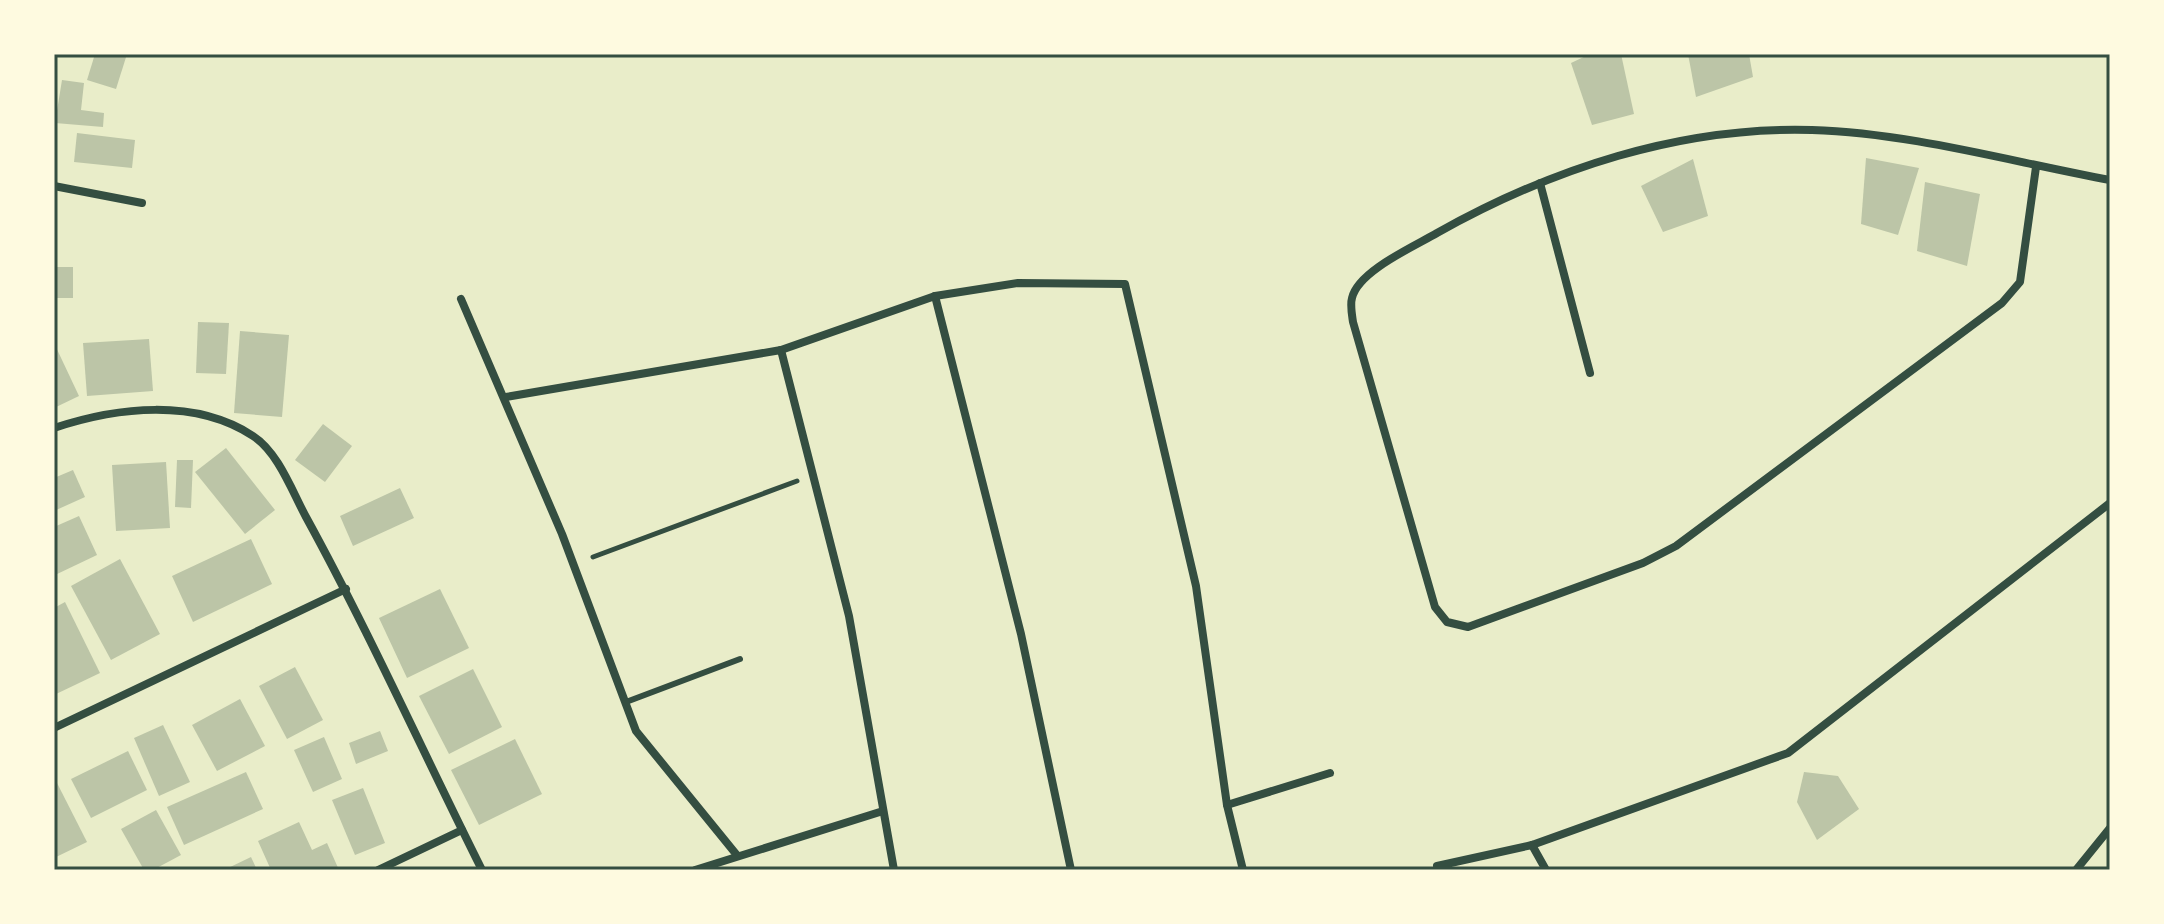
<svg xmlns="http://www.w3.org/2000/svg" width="2164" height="924" font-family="'Nunito Sans',sans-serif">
<rect width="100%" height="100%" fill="#e9edc9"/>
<g fill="#bcc5a7">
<path d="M 95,54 L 127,54 L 116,89 L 87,80 Z"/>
<path d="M 1590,54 L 1621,54 L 1634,114 L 1592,125 L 1571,63 Z"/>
<path d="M 1688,54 L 1749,54 L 1753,77 L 1696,97 Z"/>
<path d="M 62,80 L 84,83 L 81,110 L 104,113 L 103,127 L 55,123 Z"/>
<path d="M 77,133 L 135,140 L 132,168 L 74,162 Z"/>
<path d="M 1866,158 L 1919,168 L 1898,235 L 1861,224 Z"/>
<path d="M 1693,159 L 1708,216 L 1663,232 L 1641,186 Z"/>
<path d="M 1925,182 L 1980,194 L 1967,266 L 1917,251 Z"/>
<rect x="54" y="267" width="19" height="31"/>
<path d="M 198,322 L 229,323 L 226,374 L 196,373 Z"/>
<path d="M 240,331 L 289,335 L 282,417 L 234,413 Z"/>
<path d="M 149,339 L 153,391 L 87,396 L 83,343 Z"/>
<path d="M 54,343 L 79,396 L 54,408 Z"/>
<path d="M 323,424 L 352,446 L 325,482 L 295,460 Z"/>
<path d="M 226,448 L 275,510 L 245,534 L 195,472 Z"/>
<path d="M 177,460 L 193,460 L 191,508 L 175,507 Z"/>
<path d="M 166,462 L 170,528 L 116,531 L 112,465 Z"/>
<path d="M 73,470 L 85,497 L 54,511 L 54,478 Z"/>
<path d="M 400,488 L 414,518 L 353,546 L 340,516 Z"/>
<path d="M 79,516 L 97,555 L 55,575 L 54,527 Z"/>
<path d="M 251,539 L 272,584 L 193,622 L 172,576 Z"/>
<path d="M 120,559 L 160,634 L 111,660 L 71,586 Z"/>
<path d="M 440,589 L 469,648 L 407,678 L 379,618 Z"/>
<path d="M 65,602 L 100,673 L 54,695 L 54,608 Z"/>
<path d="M 295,667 L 323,720 L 287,739 L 259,686 Z"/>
<path d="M 473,669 L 502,727 L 449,754 L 419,696 Z"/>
<path d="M 240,699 L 265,746 L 217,771 L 192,725 Z"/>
<path d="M 163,725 L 190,782 L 159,796 L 134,738 Z"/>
<path d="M 380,731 L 388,751 L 356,764 L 349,743 Z"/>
<path d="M 324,737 L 342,779 L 313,792 L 294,750 Z"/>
<path d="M 515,739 L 542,794 L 479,825 L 451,770 Z"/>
<path d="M 128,751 L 147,790 L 91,818 L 71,779 Z"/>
<path d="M 246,772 L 263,809 L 184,845 L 167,807 Z"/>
<path d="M 1804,772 L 1838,776 L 1859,809 L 1817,840 L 1797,802 Z"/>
<path d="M 56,781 L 87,842 L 54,858 L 54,782 Z"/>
<path d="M 363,788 L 385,843 L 355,855 L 332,800 Z"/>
<path d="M 156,810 L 181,855 L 153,870 L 144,870 L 121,829 Z"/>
<path d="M 299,822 L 312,850 L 327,843 L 339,870 L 271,870 L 258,841 Z"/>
<path d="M 251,857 L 257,870 L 224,870 Z"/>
</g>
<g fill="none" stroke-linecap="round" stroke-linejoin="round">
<path stroke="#344e41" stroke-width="5" d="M 593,557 L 797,481"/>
<path stroke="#344e41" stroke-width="6" d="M 626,702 L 740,659"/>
<g stroke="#344e41" stroke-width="8">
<path d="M 2036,167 L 2020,282 L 2002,303 L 1676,546 L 1643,563 L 1468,627 L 1447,622 L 1435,607 L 1353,322 C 1352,315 1350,305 1352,298 C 1358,271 1415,246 1437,233 C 1551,169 1680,126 1812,130 C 1911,133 2012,162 2110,180"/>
<path d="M 1540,183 L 1590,373"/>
<path d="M 54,186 L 142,203"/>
<path d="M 935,296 L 1021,634 L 1071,870"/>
<path d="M 461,299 L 562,534 L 636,731 L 736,854"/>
<path d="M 781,350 L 849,616 L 894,870"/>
<path d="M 506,397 L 781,350 L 935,296 L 1018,283 L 1125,284 L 1196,586 L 1227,805 L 1243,870"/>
<path d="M 54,428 C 117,407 195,398 253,436 C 278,452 292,491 306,517 C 369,632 423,752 482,870"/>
<path d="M 54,728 L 346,589"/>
<path d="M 1227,805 L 1330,773"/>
<path d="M 1532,845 L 1546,870"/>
<path d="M 1437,866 L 1532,845 L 1788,753 L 2110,503"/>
<path d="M 378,870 L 462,830"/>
<path d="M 695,870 L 883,811"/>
<path d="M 2076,870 L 2110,828"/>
</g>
</g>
<rect width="2164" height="924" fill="none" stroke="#fefae0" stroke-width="112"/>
<rect x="56" y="56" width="2052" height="812" fill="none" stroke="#344e41" stroke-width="3"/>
</svg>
